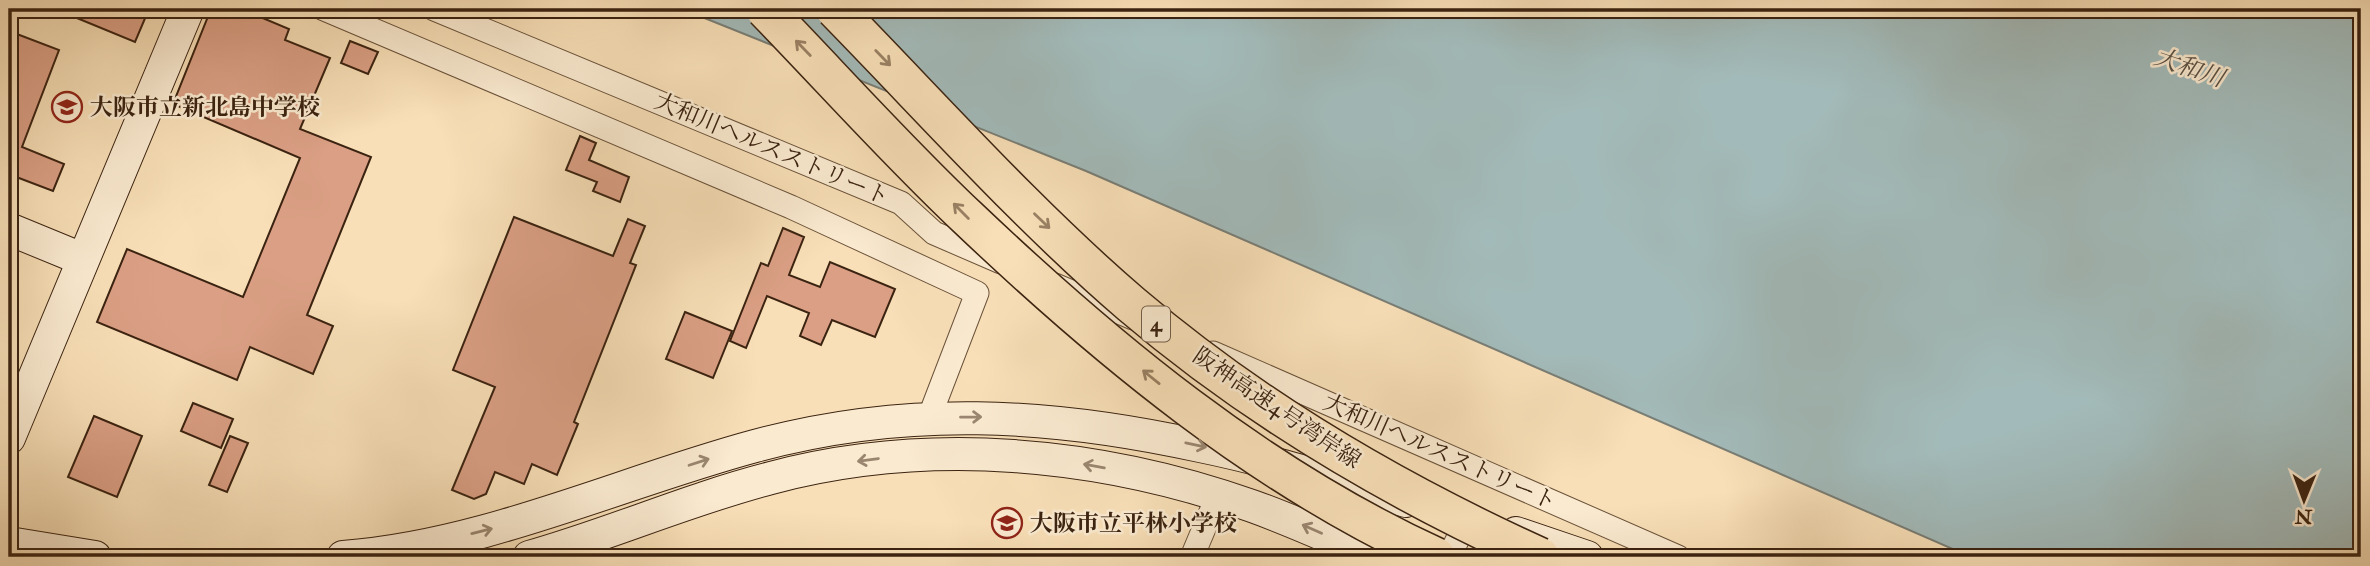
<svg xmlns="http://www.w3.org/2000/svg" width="2370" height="566" font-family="'IM FELL Double Pica','Noto Serif JP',serif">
<rect width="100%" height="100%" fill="#f8dfb7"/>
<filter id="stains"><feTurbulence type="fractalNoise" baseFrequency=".00286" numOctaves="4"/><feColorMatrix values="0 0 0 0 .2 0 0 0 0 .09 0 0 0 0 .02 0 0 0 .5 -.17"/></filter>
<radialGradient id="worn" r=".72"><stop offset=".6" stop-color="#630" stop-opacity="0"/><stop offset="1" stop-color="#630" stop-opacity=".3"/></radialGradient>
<path fill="#a2bab9" stroke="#797e76" stroke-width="2" d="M 682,9 L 2361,9 L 2361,557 L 1971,557 L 1086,171 Z"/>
<g fill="#da9f84" stroke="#3b2311" stroke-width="2">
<path d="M 55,9 L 149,9 L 135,42 Z"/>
<path d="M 211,9 L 241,9 L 289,29 L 285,40 L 330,58 L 300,129 L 371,157 L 307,315 L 333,326 L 313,374 L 250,347 L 237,380 L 97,322 L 127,249 L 243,297 L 300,158 L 173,104 Z"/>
<path d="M 9,31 L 59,50 L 22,147 L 64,164 L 53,191 L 11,175 L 9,177 L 9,89 L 15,71 L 9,69 Z"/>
<path d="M 350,41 L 378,52 L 368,74 L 341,63 Z"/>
<path d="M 580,136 L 596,143 L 589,160 L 629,177 L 620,202 L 593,191 L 597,182 L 566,170 Z"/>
<path d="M 514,217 L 613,256 L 628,219 L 645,226 L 630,263 L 636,265 L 574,422 L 578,424 L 557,475 L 532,464 L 524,484 L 495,472 L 486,494 L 474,499 L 452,490 L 495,387 L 453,370 Z"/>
<path d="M 783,228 L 804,237 L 789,275 L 820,287 L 830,262 L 895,289 L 875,337 L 832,320 L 821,345 L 800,336 L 809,313 L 767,296 L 746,348 L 730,341 L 761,263 L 768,266 Z"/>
<path d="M 685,312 L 732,331 L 713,378 L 666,359 Z"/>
<path d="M 193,403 L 233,419 L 221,448 L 181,431 Z"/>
<path d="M 94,416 L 142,436 L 117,497 L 68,477 Z"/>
<path d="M 230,436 L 248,443 L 227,492 L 209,485 Z"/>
</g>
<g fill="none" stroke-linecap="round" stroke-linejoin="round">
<g stroke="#6a523a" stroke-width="25">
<g id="street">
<path d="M 324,9 L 791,207 L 977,293 L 929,418"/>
<path d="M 434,9 L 901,203 L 934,233 L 1001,262"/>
<path d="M 1055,285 L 1133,318"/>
<path d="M 1213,353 L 1678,557"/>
<path d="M 1192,557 L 1218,495"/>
<path d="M 1449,557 L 1468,518"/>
</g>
</g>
<g stroke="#3b2311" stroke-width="34">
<g id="secondary">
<path d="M 9,229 L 82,259"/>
<path d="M 9,438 L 188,9"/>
<path d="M 1516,533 L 1587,557"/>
<path d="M 9,543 L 95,557"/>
<path d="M 343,557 C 486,546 618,483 755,446 C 906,405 1049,413 1200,446 C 1269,460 1338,482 1406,501"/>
<path d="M 529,557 C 611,534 689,499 771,478 C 929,436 1099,452 1252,506 C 1294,521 1334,539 1374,557"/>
</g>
</g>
<use href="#street" stroke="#faead0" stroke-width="23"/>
<use href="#secondary" stroke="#faead0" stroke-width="32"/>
<g stroke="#3b2311" stroke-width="41" stroke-linecap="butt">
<g id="highway-bridge">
<path d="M 765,9 C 832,78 897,151 967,217 C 1107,350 1259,476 1436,557"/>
<path d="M 835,9 C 932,108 1026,214 1131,304 C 1254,409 1394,491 1540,557"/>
</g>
</g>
<use href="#highway-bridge" stroke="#f8dfb7" stroke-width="38"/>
</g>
<defs><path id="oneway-shaft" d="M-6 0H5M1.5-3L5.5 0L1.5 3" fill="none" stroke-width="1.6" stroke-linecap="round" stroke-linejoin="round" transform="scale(1.75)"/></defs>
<g stroke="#9a8164">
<use href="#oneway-shaft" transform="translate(803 48) rotate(-134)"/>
<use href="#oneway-shaft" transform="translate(883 58) rotate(46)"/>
<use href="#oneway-shaft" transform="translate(961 211) rotate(-135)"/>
<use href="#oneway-shaft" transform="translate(1042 221) rotate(44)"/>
<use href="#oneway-shaft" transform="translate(1151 377) rotate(-141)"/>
</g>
<g stroke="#9a8670">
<use href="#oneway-shaft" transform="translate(971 417) rotate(-1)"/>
<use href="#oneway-shaft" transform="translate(1196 445) rotate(12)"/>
<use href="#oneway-shaft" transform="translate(868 460) rotate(172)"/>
<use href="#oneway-shaft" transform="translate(699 462) rotate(-18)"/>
<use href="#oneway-shaft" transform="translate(1094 466) rotate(-170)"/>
<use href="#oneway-shaft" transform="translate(1312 529) rotate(-156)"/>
<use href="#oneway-shaft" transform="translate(482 531) rotate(-14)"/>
</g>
<defs>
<g id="school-ring" transform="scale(1.575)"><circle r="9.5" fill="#faead0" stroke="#8f2418" stroke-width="1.5"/><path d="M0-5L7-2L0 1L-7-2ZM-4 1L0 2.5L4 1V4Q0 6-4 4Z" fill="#8f2418"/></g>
</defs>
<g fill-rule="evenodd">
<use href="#school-ring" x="67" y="107"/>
<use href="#school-ring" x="1007" y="523"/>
</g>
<g text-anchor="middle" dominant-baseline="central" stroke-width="5" stroke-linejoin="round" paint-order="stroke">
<rect fill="#faead0" stroke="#745f4a" stroke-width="2" x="1142" y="306.5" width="28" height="35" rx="5"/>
<g font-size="21" font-weight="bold" fill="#3b2311">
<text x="1156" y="324">4</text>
</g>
<g font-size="23" font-weight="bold" fill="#3b2311" stroke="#faead0" text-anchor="start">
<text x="90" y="107">大阪市立新北島中学校</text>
<text x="1030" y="523">大阪市立平林小学校</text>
</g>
<g font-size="23" fill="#3b2311" stroke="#faead0">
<text transform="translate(772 149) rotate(23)">大和川ヘルスストリート</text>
<text transform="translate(1277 408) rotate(34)">阪神高速4号湾岸線</text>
<text transform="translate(1440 452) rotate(24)">大和川ヘルスストリート</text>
</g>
<g font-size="24" font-style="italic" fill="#5a5043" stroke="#faead0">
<text transform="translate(2189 68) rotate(19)">大和川</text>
</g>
</g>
<rect width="2370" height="566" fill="none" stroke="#f8dfb7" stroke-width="35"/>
<rect x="10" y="10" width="2349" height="545" fill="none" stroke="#3b2311" stroke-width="3.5"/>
<rect x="18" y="18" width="2335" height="531" fill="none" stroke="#3b2311" stroke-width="2"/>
<g transform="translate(2304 500) rotate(181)" stroke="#faead0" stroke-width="5" paint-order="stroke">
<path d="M0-5L12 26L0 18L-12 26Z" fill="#3b2311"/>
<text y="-10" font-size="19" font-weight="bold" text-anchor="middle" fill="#3b2311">N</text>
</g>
<rect width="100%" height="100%" filter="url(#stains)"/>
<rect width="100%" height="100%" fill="url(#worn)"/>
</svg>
